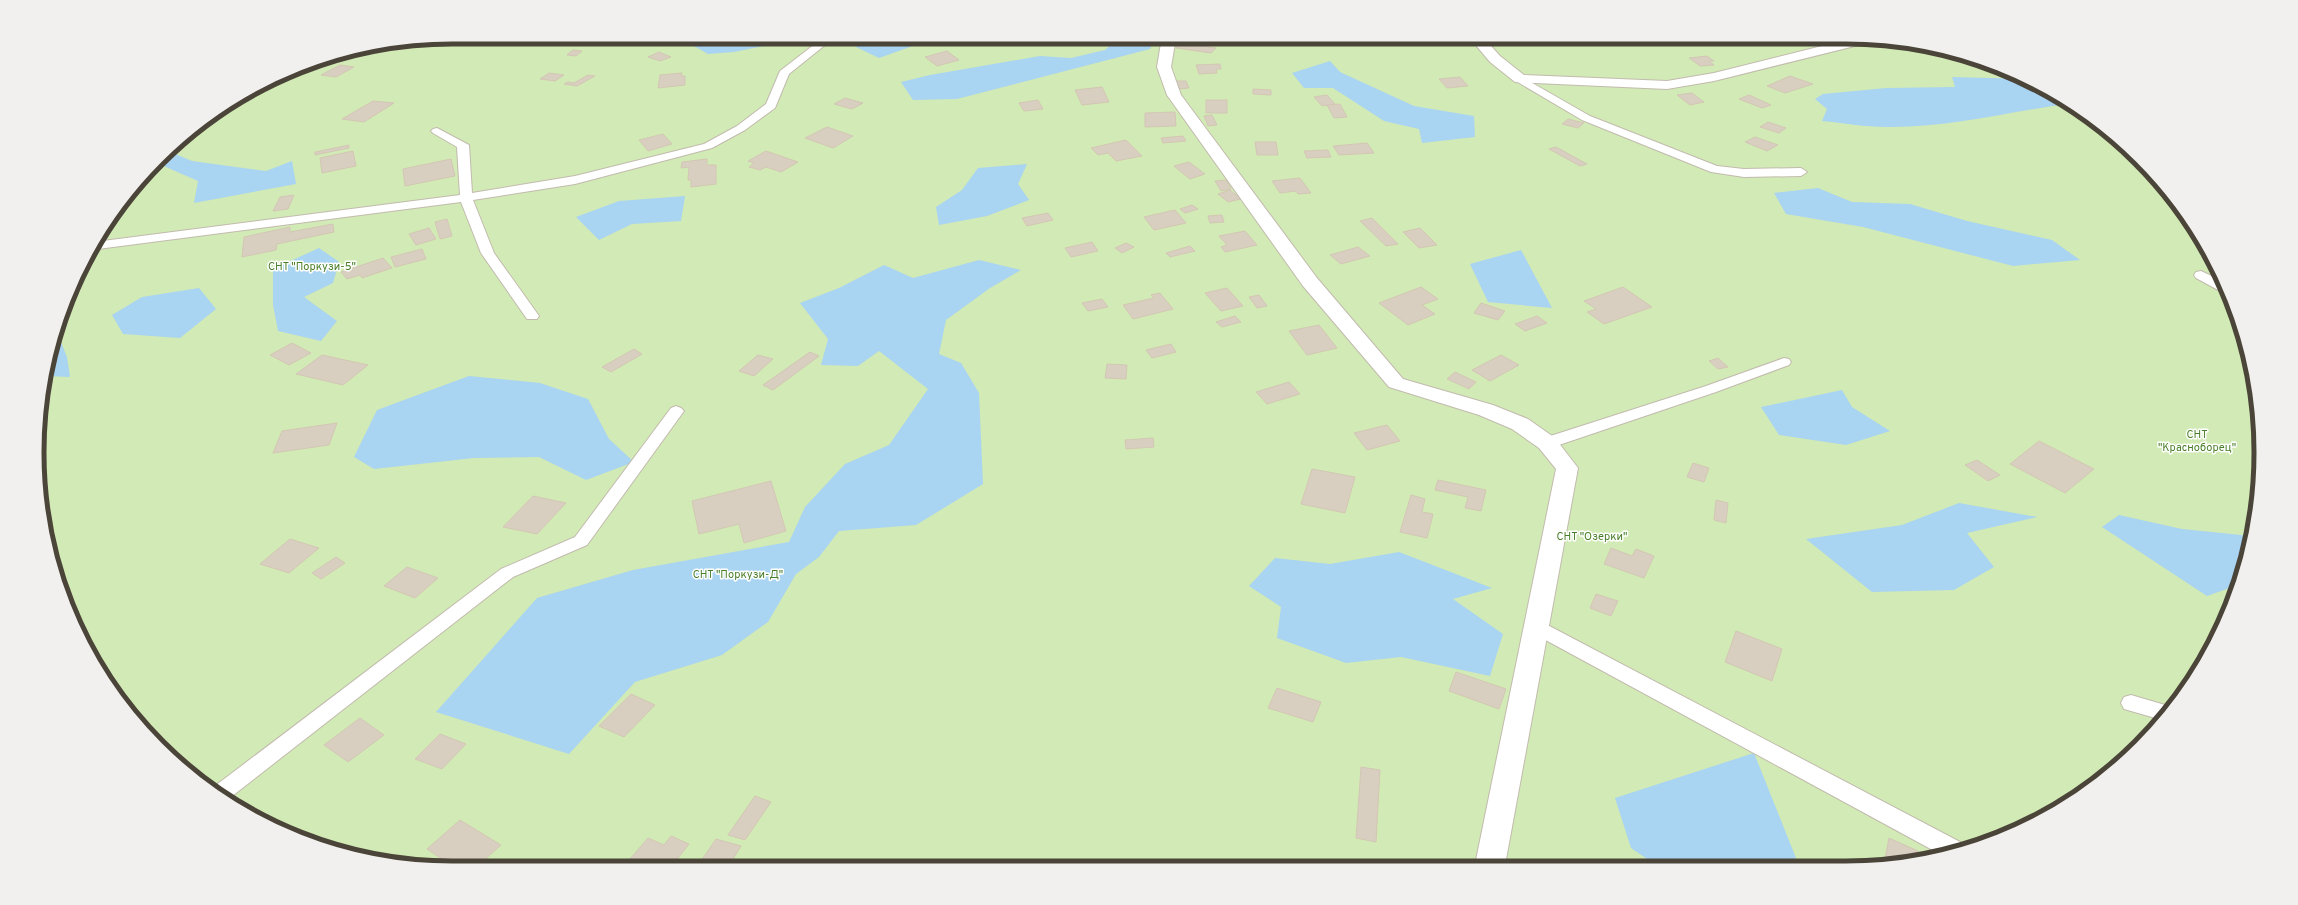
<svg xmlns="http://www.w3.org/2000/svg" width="2298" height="905" font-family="Overpass,sans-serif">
<rect width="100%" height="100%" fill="#f6f3ec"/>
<path fill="#d2eab5" d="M 453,37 L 1845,37 L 1953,51 L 2029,80 L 2099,123 L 2158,179 L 2205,245 L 2239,319 L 2257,398 L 2260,480 L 2247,560 L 2229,612 L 2191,683 L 2119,765 L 2053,812 L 2005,836 L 1900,864 L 453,868 L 345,854 L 269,825 L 200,782 L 140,727 L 107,683 L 69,611 L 45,534 L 38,479 L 41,398 L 59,319 L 93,245 L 140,179 L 179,140 L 245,93 L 319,59 L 372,45 Z"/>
<g fill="#a9d4f2">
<path d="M 715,37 L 778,37 L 769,45 L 734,52 L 708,54 L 694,46 Z"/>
<path d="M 866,37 L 938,37 L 879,58 L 856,47 Z"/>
<path d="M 1120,37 L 1156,37 L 1150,49 L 957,99 L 913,100 L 901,82 L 930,75 L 1040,56 L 1071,58 L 1105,50 Z"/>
<path d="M 1330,61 L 1340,72 L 1414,106 L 1474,116 L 1475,137 L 1422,143 L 1419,129 L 1384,121 L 1333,88 L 1304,88 L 1292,73 Z"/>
<path d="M 1952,77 L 2027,79 L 2067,104 C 2007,112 1947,128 1886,127 C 1865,127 1843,123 1822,121 L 1827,109 L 1815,99 L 1823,94 L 1886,88 L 1955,87 Z"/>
<path d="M 168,151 L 192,161 L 266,171 L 292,161 L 296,184 L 194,203 L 198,181 L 159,164 L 155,164 Z"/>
<path d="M 1027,164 L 1018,184 L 1029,200 L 987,216 L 939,225 L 936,207 L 962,190 L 978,168 Z"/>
<path d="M 1818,188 L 1852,202 L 1910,204 L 1967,221 L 2052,240 L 2080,260 L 2013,266 L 1863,227 L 1786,214 L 1774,193 Z"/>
<path d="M 685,196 L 681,221 L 632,224 L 599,240 L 576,217 L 619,201 Z"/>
<path d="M 319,248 L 339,262 L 333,283 L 304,297 L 337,321 L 321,341 L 278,331 L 273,305 L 273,269 Z"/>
<path d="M 1521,250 L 1552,308 L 1488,302 L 1470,264 Z"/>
<path d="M 979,260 L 1021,270 L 990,288 L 946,320 L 939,354 L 961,363 L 979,393 L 983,484 L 916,525 L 839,531 L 819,557 L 796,574 L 768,622 L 722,655 L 635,682 L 569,754 L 436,712 L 537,598 L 633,570 L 789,542 L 805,507 L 845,464 L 889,445 L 928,389 L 879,351 L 858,366 L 821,365 L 828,339 L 800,303 L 839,288 L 884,265 L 913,278 Z"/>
<path d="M 199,288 L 216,309 L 180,338 L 123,334 L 112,315 L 142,297 Z"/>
<path d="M 55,334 L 58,335 L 67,357 L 70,377 L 46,376 Z"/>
<path d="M 469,376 L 540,383 L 588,399 L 609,439 L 634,462 L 586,480 L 539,457 L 474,458 L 374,469 L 354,457 L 377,410 Z"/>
<path d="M 1842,390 L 1852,407 L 1890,431 L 1846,445 L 1779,435 L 1761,407 Z"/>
<path d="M 1959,503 L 2037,517 L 1967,533 L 1994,567 L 1954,590 L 1872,592 L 1806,539 L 1902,525 Z"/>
<path d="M 2119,515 L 2182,529 L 2251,536 L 2247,560 L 2238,585 L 2207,596 L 2102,527 Z"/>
<path d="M 1399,552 L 1492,588 L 1453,599 L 1503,634 L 1490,676 L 1401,657 L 1346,663 L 1277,638 L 1281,607 L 1249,586 L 1275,558 L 1330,564 Z"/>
<path d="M 1754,753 L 1796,858 L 1782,865 L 1656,865 L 1631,848 L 1615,798 Z"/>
</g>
<g fill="#d8cfc1" stroke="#d3c7b4">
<path d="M 605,37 L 619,37 L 625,39 L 617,43 L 602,38 Z"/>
<path d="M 1187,37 L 1206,37 L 1202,41 L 1186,38 Z"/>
<path d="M 1181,43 L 1216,48 L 1211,53 L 1176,48 Z"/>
<path d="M 573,50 L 582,51 L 576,56 L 567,55 Z"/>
<path d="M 947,51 L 959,60 L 937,66 L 925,57 Z"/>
<path d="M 659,52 L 671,57 L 660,61 L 648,57 Z"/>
<path d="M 1707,56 L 1714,61 L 1709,61 L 1714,65 L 1700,66 L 1689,58 Z"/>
<path d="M 1220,64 L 1221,69 L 1216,69 L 1217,73 L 1199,74 L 1196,65 Z"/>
<path d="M 340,65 L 354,67 L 336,77 L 321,75 Z"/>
<path d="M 549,73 L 564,75 L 555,81 L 540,79 Z"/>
<path d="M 682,73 L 681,76 L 685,76 L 685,85 L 658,88 L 660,75 Z"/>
<path d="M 588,75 L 595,76 L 577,86 L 564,84 L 568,82 L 574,83 Z"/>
<path d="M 1790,76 L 1813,84 L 1785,93 L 1767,86 Z"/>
<path d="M 1460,77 L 1468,86 L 1447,88 L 1439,79 Z"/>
<path d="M 1176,81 L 1186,81 L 1189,88 L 1179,89 Z"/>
<path d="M 1102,87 L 1109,102 L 1082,105 L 1075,90 Z"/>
<path d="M 1253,89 L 1271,90 L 1271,95 L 1253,94 Z"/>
<path d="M 1692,93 L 1704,102 L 1690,105 L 1677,95 Z"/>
<path d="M 1327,95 L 1335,104 L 1322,106 L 1314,97 Z"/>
<path d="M 1749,95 L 1771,105 L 1762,108 L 1739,99 Z"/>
<path d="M 845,98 L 863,103 L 852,109 L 834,104 Z"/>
<path d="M 1038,100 L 1043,109 L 1024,111 L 1019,103 Z"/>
<rect x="1206" y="100" width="21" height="13"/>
<path d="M 373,101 L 394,103 L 364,122 L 342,119 Z"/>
<path d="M 1340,104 L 1347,117 L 1334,118 L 1327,105 Z"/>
<path d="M 1175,112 L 1176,126 L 1145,127 L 1145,113 Z"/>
<path d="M 1212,115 L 1217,125 L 1208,126 L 1204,116 Z"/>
<path d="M 1568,119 L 1584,123 L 1578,128 L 1562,124 Z"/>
<path d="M 1768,122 L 1786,128 L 1779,133 L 1760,127 Z"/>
<path d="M 827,127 L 853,136 L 833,148 L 805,138 Z"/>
<path d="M 663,134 L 672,144 L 648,151 L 639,140 Z"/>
<path d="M 1183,136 L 1186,141 L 1163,143 L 1161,138 Z"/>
<path d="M 1755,137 L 1778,145 L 1767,151 L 1745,142 Z"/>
<path d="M 1126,140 L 1142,156 L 1116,161 L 1108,153 L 1098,155 L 1091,148 Z"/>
<path d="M 1255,142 L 1276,142 L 1278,155 L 1257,155 Z"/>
<path d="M 1367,143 L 1374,153 L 1339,155 L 1333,146 Z"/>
<path d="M 349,145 L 349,148 L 315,155 L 315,152 Z"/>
<path d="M 1556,147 L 1587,164 L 1580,166 L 1549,149 Z"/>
<path d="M 1328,150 L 1331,157 L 1307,158 L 1304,151 Z"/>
<path d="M 353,151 L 356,166 L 322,173 L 320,158 Z"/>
<path d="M 766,151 L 798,162 L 781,172 L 766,167 L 760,170 L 749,167 L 754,163 L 748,161 Z"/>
<path d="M 451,159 L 455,176 L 405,186 L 403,169 Z"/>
<path d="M 707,159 L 707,165 L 716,165 L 716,184 L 691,187 L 691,180 L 688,180 L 689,167 L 681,168 L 682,162 Z"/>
<path d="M 1189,162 L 1205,174 L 1190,179 L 1174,166 Z"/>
<path d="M 1300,178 L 1311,193 L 1298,194 L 1296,191 L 1280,193 L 1272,181 Z"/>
<path d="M 1226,180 L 1231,189 L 1221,191 L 1215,181 Z"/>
<path d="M 1230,190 L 1241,199 L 1228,202 L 1218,194 Z"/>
<path d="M 294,195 L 288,209 L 273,211 L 280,197 Z"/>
<path d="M 1192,205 L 1198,209 L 1185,213 L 1180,209 Z"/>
<path d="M 1175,210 L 1186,223 L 1154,230 L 1144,217 Z"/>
<path d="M 1048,213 L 1053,220 L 1027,226 L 1022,218 Z"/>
<path d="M 1222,215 L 1224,222 L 1210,223 L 1208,216 Z"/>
<path d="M 1372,218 L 1398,244 L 1386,246 L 1360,221 Z"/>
<path d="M 447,219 L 452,236 L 440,239 L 435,222 Z"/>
<path d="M 333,224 L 334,232 L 277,244 L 276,250 L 242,257 L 244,237 L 290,227 L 290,232 Z"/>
<path d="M 429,228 L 436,239 L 416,245 L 409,234 Z"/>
<path d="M 1420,228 L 1437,245 L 1419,248 L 1403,232 Z"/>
<path d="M 1245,231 L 1257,245 L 1225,252 L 1221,247 L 1227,245 L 1219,236 Z"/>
<path d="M 1092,242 L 1098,251 L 1071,257 L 1065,248 Z"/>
<path d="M 1126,243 L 1134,247 L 1122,253 L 1115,248 Z"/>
<path d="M 1190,246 L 1195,251 L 1170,257 L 1166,253 Z"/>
<path d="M 1358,247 L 1370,256 L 1341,264 L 1330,255 Z"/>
<path d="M 422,249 L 426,259 L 395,267 L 391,257 Z"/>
<path d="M 383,258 L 392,268 L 362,278 L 360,275 L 347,279 L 341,272 Z"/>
<path d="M 1421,287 L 1438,299 L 1422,305 L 1435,314 L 1408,325 L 1379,303 Z"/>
<path d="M 1623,287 L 1652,307 L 1604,324 L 1587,312 L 1596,309 L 1584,301 Z"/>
<path d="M 1227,288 L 1243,306 L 1221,311 L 1205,293 Z"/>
<path d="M 1160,293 L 1173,309 L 1133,319 L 1123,305 L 1154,298 L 1151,295 Z"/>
<path d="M 1259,295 L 1267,306 L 1257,308 L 1249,297 Z"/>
<path d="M 1102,299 L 1108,307 L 1088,311 L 1082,303 Z"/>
<path d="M 1481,303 L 1505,311 L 1498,320 L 1474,313 Z"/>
<path d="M 1235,316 L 1241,322 L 1222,327 L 1216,322 Z"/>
<path d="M 1537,316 L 1547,323 L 1525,331 L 1515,324 Z"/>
<path d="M 1319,325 L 1337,348 L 1307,355 L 1289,331 Z"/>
<path d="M 292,343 L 311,353 L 289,365 L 270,355 Z"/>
<path d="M 1171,344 L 1176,352 L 1152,358 L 1146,350 Z"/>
<path d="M 634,349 L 642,354 L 611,372 L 602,367 Z"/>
<path d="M 810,352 L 819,356 L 773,390 L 763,385 Z"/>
<path d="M 322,355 L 368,365 L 343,385 L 296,374 Z"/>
<path d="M 758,355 L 773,359 L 754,376 L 739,371 Z"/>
<path d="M 1501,355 L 1519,365 L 1490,381 L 1472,370 Z"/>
<path d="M 1718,358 L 1728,367 L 1718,369 L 1709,361 Z"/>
<path d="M 1107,364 L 1127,365 L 1126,379 L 1105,378 Z"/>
<path d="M 1455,372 L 1476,382 L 1469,389 L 1447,379 Z"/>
<path d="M 1289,382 L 1300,394 L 1267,404 L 1256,392 Z"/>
<path d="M 337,423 L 329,445 L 273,453 L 282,431 Z"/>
<path d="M 1387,425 L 1400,441 L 1367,450 L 1354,433 Z"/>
<path d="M 1153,438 L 1154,447 L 1126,449 L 1125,440 Z"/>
<path d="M 2039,441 L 2094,469 L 2065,493 L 2010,464 Z"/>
<path d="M 1977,460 L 2000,475 L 1988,481 L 1965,465 Z"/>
<path d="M 1693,463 L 1709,468 L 1704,482 L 1687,477 Z"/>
<path d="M 1312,469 L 1355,477 L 1345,513 L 1301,504 Z"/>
<path d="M 1438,480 L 1486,490 L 1481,511 L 1465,508 L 1468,497 L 1435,490 Z"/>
<path d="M 771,481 L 786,531 L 744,543 L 739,524 L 699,534 L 692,501 Z"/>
<path d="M 1411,495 L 1425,499 L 1422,512 L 1433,514 L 1427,538 L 1400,532 Z"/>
<path d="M 533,496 L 566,503 L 537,534 L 503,527 Z"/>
<path d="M 1716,500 L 1728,503 L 1726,523 L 1714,520 Z"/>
<path d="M 290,539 L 319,548 L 289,573 L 260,564 Z"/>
<path d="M 1611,548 L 1632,556 L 1636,549 L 1654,556 L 1644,578 L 1604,564 Z"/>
<path d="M 336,557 L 345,563 L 321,579 L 312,573 Z"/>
<path d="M 407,567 L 438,578 L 415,598 L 384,586 Z"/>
<path d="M 1596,594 L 1618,601 L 1611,616 L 1590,608 Z"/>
<path d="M 1736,631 L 1782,649 L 1772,681 L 1725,662 Z"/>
<path d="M 1456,672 L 1506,689 L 1499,709 L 1449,691 Z"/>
<path d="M 1277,688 L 1321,702 L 1313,722 L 1268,708 Z"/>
<path d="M 631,694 L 655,705 L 624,737 L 599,726 Z"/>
<path d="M 360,718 L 384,735 L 348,762 L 324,745 Z"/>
<path d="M 440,734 L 466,744 L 442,769 L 415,759 Z"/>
<path d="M 1361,767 L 1380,770 L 1376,842 L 1356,838 Z"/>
<path d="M 755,796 L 771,802 L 745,840 L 728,835 Z"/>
<path d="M 460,820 L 501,845 L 475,868 L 455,868 L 427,849 Z"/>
<path d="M 671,836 L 689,844 L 671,867 L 624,866 L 648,838 L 664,845 Z"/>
<path d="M 1889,838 L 1918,851 L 1917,860 L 1900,864 L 1884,864 Z"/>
<path d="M 716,839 L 741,846 L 728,867 L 697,867 Z"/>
<path d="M 542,862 L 561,868 L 538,868 Z"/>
</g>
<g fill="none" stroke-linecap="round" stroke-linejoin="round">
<g stroke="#c2bbae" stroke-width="2">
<g id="lane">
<path d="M 824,37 L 835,37 L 789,74 L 775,108 L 745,130 L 712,148 L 575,184 L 473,200 L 494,253 L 539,316 L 537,319 L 527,319 L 481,253 L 461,202 L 90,250 L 95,242 L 460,195 L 457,147 L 433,133 L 431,131 L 433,129 L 437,128 L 469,145 L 472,193 L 575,176 L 704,144 L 737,126 L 766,104 L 780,71 Z"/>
<path d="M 1520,76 L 1590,116 L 1717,166 L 1744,169 L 1801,168 L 1807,172 L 1801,176 L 1744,177 L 1711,172 L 1582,120 L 1516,81 L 1515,79 Z"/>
<path d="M 2201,271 L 2222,281 L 2227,292 L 2220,291 L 2196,278 L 2194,275 L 2196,272 Z"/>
<path d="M 1784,358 L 1789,359 L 1791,362 L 1789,365 L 1716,392 L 1553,447 L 1541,447 L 1539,443 L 1541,439 L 1706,386 Z"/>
<path d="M 676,406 L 681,408 L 684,411 L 587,545 L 513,577 L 227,800 L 211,789 L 501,569 L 575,537 L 671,408 Z"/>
<path d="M 1536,619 L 1962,843 L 1964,847 L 1940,854 L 1529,631 L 1527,626 L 1529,621 Z"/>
<path d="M 2131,695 L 2165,705 L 2170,707 L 2159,719 L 2124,709 L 2121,703 L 2124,697 Z"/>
</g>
</g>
<g stroke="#c2bbae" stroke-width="2">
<g id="street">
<path d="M 1162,37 L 1176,37 L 1171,67 L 1181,95 L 1317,278 L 1403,379 L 1493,405 L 1528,419 L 1555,438 L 1578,468 L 1505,865 L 1475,865 L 1556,469 L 1539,448 L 1512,429 L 1479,415 L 1389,387 L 1303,286 L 1167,95 L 1157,67 Z"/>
<path d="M 1469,37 L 1483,37 L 1500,56 L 1524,75 L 1667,81 L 1714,73 L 1846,40 L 1855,38 L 1875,41 L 1714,81 L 1667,89 L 1515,82 L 1490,62 Z"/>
</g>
</g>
<use href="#lane" fill="#fff" fill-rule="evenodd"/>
<use href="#street" fill="#fff" fill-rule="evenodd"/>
</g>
<g text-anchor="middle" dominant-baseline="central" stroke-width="3" stroke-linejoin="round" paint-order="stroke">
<g font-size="11" fill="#4a7f2a" stroke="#fff">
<text x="312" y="267">СНТ "Поркузи-5"</text>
<text x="2197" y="435">СНТ<tspan x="2197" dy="13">"Красноборец"</tspan></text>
<text x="1592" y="537">СНТ "Озерки"</text>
<text x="738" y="575">СНТ "Поркузи-Д"</text>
</g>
</g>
<path d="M0 0H2298V905H0ZM452 44H1846A408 408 0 0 1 2254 452V453A408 408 0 0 1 1846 861H452A408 408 0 0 1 44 453V452A408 408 0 0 1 452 44Z" fill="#f1f0ef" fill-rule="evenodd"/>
<path fill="none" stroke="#4b4439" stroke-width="5" d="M452 44H1846A408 408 0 0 1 2254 452V453A408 408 0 0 1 1846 861H452A408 408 0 0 1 44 453V452A408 408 0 0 1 452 44Z"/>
</svg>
